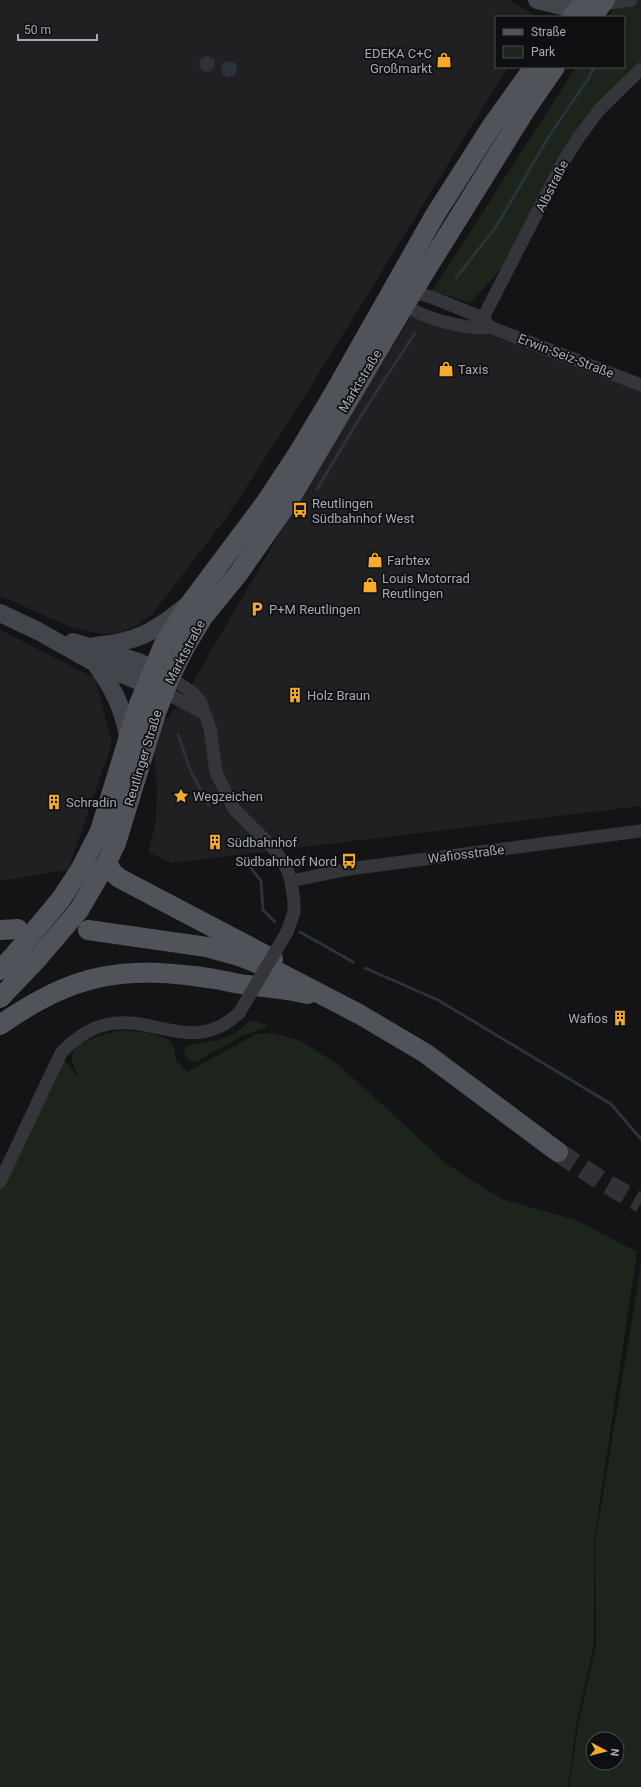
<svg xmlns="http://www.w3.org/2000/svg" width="641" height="1787" font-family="Roboto,sans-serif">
<rect width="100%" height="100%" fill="#141416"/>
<g fill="#202023">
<path d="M 0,0 L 509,0 L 538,17 L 496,17 L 496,67 L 508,67 L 295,412 L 226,518 L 153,613 L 136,626 L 121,632 L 104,634 L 73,628 L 0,596 Z"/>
<path d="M 417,306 L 641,391 L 641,806 L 172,863 L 148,852 L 156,822 L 157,788 L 154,753 L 164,721 L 182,701 L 292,512 Z"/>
<path d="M 0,630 L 95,678 L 112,743 L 68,870 L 0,881 Z"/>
</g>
<g fill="#1c241c" fill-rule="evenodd">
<path d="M 627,0 L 641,0 L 641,63 L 596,109 L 523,243 L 471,303 L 432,291 L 576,67 L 624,67 L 624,17 L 608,17 L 617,3 Z"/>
<path d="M 250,1020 L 267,1025 L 267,1027 L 242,1036 L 195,1062 L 186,1058 L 184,1052 C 185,1050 186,1048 187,1046 C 189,1044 220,1041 227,1037 C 236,1034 243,1027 250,1020 Z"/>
<path d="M 123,1030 C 136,1032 169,1033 173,1046 C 175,1051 175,1057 176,1062 L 178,1062 L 187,1072 L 256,1034 L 272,1033 L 299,1040 L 339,1065 L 448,1165 L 502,1199 L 576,1220 L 637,1252 L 594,1541 L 594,1644 L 577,1721 L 568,1787 L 0,1787 L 0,1185 L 61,1056 L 78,1077 C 77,1071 72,1065 72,1059 C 70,1040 110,1033 123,1030 Z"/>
<path d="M 641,1265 L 641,1787 L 569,1787 L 579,1722 L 596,1644 L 595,1542 ZM 593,1739 L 617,1739 L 617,1763 L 593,1763 Z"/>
</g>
<g fill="#2a333a">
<circle cx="207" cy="64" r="8"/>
<circle cx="229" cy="69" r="8"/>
</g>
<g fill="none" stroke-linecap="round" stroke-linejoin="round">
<g stroke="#2a333a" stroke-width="3">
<path d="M 456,278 L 496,227 L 549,136 L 588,79 L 594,67"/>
<path d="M 317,489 L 362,414 L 415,333"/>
<path d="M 178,735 L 191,772 L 209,805"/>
<path d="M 247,863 L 261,881 L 263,910 L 275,922"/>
<path d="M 300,932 L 353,962"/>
<path d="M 365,968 L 438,1000 L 611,1104 L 641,1139"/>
</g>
<path stroke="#313236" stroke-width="20" stroke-dasharray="20 10" stroke-linecap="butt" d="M 558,1152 L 603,1182 L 641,1203"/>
<g stroke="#35363b" stroke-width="13">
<path d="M 597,5 L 631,0"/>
<path d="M 406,290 L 431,297 L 483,318 L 488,325"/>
<path d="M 400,299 C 412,317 470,331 490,327 L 641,385"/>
<path d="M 483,318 L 563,162 L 577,140 L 599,110 L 641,69"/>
<path d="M 170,677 L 193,693 L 200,701 L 210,728 L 216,772 L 234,809 L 275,850 L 287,869 L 291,881 L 294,901 L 294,912 L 287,932"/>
<path d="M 164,692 L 204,713"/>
<path d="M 291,881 L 349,869 L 641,831"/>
<path d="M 0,1182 L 61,1053 C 130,980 179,1069 239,1013"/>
</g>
<g stroke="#42454b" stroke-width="18">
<path d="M 537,0 L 578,10"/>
<path d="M 0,613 L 38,631 L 95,663 L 160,690"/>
<path d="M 73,642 L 136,661 L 167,675"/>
<path d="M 95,646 C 136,642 153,633 185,607"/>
<path d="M 95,663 C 113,688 123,707 128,737"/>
</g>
<g stroke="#50535a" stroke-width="20">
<path d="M 572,17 L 586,0"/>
<path d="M 592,17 L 605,0"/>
<path d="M 107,862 L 112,872 L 119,878 L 273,959"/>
<path d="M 61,899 L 80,870 L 100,831 L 139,704 L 164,644 L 189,605 L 266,502 L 297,455 L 334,393 L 435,215 L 491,127 L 534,67"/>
<path d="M 79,910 L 107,862 L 116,843 L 156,713 L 170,677 L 185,647 L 203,617 L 238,574 L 287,504 L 413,291 L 526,109 L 555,67"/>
<path d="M 0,930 L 18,929"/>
<path d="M 88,930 L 207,947 L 239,956 L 274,970 L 359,1014 L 425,1053 L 558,1152"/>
<path d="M 0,970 L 16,953"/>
<path d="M 0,998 L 38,958"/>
<path d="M 0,1025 C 76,972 124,965 215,979 C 226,981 237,984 248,985 C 268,988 288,989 308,994"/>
</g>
<path stroke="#35363b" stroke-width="13" d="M 239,1013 L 287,932"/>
<g stroke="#50535a" stroke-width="20">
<path d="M 16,953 L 61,899"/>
<path d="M 38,958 L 79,910"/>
</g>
</g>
<defs>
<g id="shop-bare" transform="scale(1.2)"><path d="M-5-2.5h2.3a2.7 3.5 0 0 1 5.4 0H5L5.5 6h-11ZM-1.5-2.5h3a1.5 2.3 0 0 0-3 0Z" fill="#f7ab2a" stroke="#0f0f11" stroke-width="2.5" paint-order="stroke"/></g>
<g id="bus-bare" transform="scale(1.2)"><path d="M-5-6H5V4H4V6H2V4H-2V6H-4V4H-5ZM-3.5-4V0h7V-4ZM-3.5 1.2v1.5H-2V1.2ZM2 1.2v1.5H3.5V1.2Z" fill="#f7ab2a" stroke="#0f0f11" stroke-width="2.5" paint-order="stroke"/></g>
<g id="parking-bare" transform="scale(1.2)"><path d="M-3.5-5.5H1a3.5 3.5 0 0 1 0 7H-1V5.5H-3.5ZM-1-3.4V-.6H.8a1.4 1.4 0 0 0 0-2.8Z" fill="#f7ab2a" stroke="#0f0f11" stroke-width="2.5" paint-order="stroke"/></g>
<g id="building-bare" transform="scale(1.2)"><path d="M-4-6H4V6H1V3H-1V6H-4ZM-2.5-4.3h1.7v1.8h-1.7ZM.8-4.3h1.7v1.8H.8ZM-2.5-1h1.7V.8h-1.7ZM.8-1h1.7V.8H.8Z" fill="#f7ab2a" stroke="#0f0f11" stroke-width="2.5" paint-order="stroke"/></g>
<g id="sight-bare" transform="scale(1.2)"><path d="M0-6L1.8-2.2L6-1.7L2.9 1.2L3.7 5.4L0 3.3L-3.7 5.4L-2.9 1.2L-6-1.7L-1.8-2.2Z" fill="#f7ab2a" stroke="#0f0f11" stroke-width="2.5" paint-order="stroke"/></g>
</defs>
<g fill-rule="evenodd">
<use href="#shop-bare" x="444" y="60"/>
<use href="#shop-bare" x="446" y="369"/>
<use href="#bus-bare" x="300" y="510"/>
<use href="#shop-bare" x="375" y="560"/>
<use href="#shop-bare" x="370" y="585"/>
<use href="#parking-bare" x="257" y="609"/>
<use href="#building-bare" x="295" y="695"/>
<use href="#sight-bare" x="181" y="796"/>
<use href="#building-bare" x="54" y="802"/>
<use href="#building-bare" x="215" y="842"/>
<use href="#bus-bare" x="349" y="861"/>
<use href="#building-bare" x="620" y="1018"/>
</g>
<g text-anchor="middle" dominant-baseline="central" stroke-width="3.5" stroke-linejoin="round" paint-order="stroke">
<g font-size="13" fill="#a5abb6" stroke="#0f0f11" text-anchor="start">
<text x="432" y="53" text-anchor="end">EDEKA C+C<tspan x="432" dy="15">Großmarkt</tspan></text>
<text x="458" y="369">Taxis</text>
<text x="312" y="503">Reutlingen<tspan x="312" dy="15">Südbahnhof West</tspan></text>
<text x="387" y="560">Farbtex</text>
<text x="382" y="578">Louis Motorrad<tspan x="382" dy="15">Reutlingen</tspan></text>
<text x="269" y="609">P+M Reutlingen</text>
<text x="307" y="695">Holz Braun</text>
<text x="193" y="796">Wegzeichen</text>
<text x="66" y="802">Schradin</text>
<text x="227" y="842">Südbahnhof</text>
<text x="337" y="861" text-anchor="end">Südbahnhof Nord</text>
<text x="608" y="1018" text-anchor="end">Wafios</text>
</g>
<g font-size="13" fill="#a5abb6" stroke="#0f0f11">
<text transform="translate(552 186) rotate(-63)">Albstraße</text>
<text transform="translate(566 356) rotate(21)">Erwin-Seiz-Straße</text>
<text transform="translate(360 381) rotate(-59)">Marktstraße</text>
<text transform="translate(185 652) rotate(-62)">Marktstraße</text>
<text transform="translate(143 758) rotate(-73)">Reutlinger Straße</text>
<text transform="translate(466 854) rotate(-7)">Wafiosstraße</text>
</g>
</g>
<rect x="495" y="16" width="130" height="52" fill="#0f0f11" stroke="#4b4d53"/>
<rect x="503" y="29" width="20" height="6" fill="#50535a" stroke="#4b4d53"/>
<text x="531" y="36" font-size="12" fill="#a5abb6">Straße</text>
<rect x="503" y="46" width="20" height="12" fill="#1c241c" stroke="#4b4d53"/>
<text x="531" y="56" font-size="12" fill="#a5abb6">Park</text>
<g transform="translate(605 1751) rotate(97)"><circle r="19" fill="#0f0f11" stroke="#4b4d53"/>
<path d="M0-3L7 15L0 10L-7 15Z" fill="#f7ab2a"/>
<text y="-6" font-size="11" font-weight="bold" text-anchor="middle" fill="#a5abb6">N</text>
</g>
<path d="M18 34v6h79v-6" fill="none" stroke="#a5abb6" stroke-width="2"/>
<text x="24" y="34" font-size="12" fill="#a5abb6" stroke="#0f0f11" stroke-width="3" paint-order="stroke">50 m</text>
</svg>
